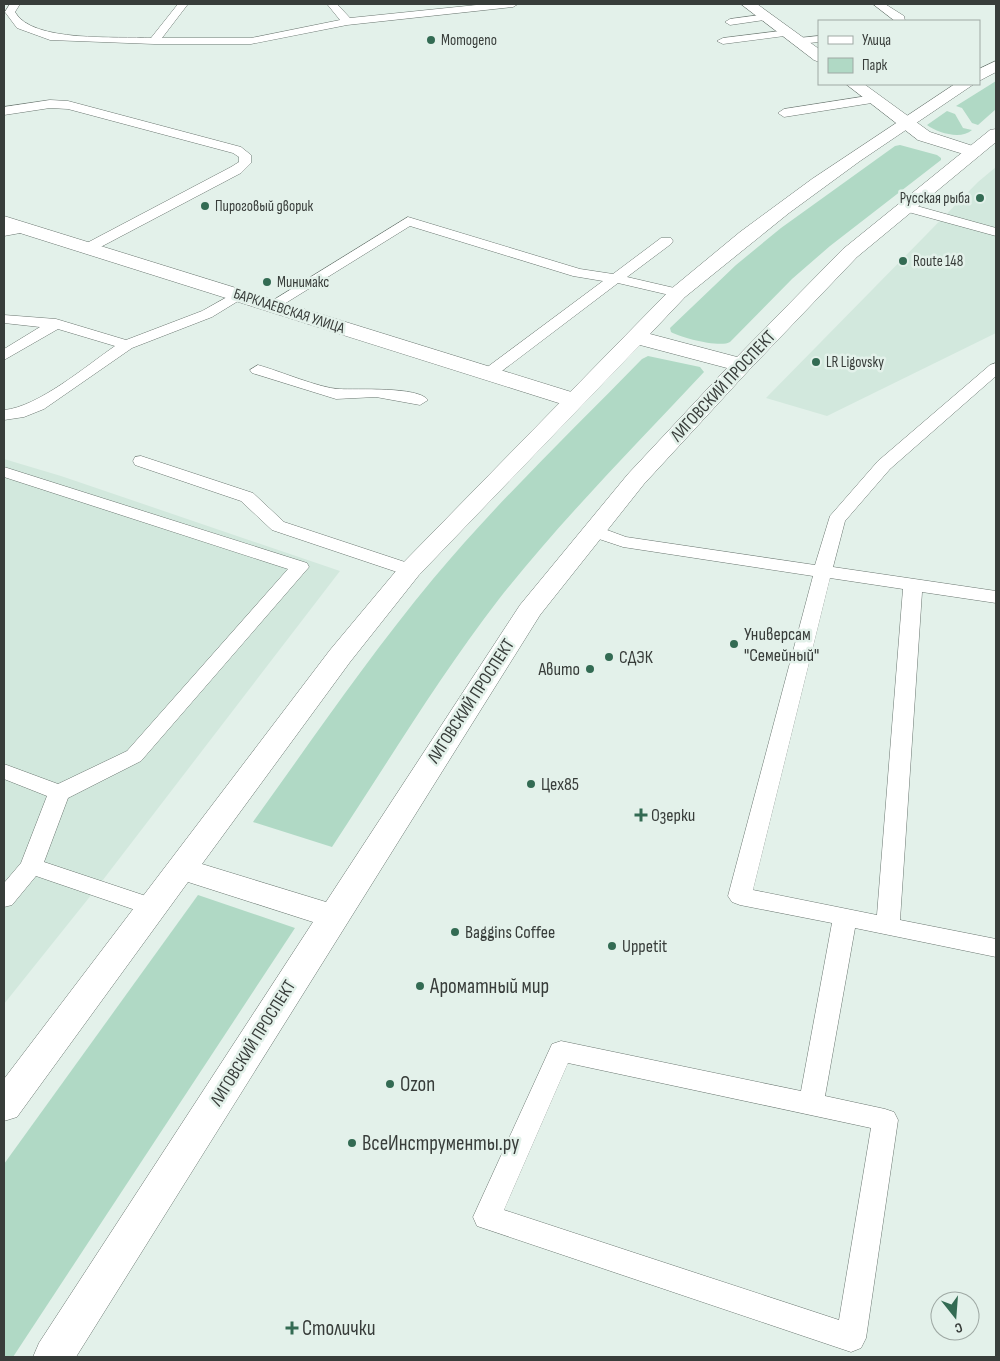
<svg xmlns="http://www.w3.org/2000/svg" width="1000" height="1361" font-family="'Sofia Sans Condensed',sans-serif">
<rect width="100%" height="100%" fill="#e3f1ea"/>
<g fill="#d2e8dd">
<path d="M 996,167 L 996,333 L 827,416 L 766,398 L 978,182 Z"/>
<path d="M 4,459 L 61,476 L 340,571 L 96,889 L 4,1004 Z"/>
</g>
<g fill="#b0d9c5">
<path d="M 996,81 L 996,109 L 978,125 L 972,123 L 962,108 L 956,106 Z"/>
<path d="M 947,111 L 955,114 L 963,128 L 972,130 C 961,140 938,133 927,125 Z"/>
<path d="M 900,145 L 937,155 L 941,158 L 941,160 L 830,246 L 792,279 L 730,342 C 721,348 681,338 671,332 L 670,328 L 736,265 L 781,228 L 895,146 Z"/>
<path d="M 648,356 L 700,367 L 704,372 C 635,446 562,519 499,599 C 438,678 387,764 332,847 L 253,822 C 312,740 369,656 433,579 C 498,501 572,431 642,359 Z"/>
<path d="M 198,895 L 295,928 L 13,1357 L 4,1357 L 4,1164 Z"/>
</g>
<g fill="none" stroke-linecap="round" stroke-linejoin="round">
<g stroke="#6b7771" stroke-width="1">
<g id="lane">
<path d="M 10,4 L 20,4 L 15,12 C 32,43 118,36 151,38 L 178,4 L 188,4 L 162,38 L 251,38 L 340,20 L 327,4 L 337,4 L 350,18 L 486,4 L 518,4 L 513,7 L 347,25 L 251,44 L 154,44 L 50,40 L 17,28 L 5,12 Z"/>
<path d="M 873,4 L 885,4 L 904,16 L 905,21 L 895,21 Z"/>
<path d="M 767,14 L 772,17 L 771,19 L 730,25 L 725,22 L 730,19 Z"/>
<path d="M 788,30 L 793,33 L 792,35 L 723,44 L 717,41 L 723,38 Z"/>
<path d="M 819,36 L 819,42 L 799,44 L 793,41 L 799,38 Z"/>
<path d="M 874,95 L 880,99 L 878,102 L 784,117 L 778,113 L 784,109 Z"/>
<path d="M 50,100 L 68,101 L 241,147 L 251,155 L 251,163 L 241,173 L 93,251 L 83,251 L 81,248 L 83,245 L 231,167 L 239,162 L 239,157 L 233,153 L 68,109 L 50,108 L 4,115 L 4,107 Z"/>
<path d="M 906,203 L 996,228 L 996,236 L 901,210 L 899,207 Z"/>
<path d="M 408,217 L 580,269 L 613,274 L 661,238 L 671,238 L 673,241 L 671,244 L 627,277 L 683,290 L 685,293 L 678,297 L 618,283 L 494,377 L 482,377 L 480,374 L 482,371 L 603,281 L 573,276 L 410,226 L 276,309 L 271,310 L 264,306 Z"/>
<path d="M 26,224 L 33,228 L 31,231 L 4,236 L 4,228 Z"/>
<path d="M 238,291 L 245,295 L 243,298 L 212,317 L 132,348 L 44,409 L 24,417 L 4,420 L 4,410 C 38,407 86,366 115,346 L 58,329 L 4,360 L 4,349 L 40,327 L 4,323 L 4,315 L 56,319 L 126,340 L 202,311 Z"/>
<path d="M 996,363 L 996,376 L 890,469 L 845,521 L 833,567 L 996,591 L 996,603 L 922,592 L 900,920 L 996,939 L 996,957 L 855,928 L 825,1096 L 885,1109 L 894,1112 L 898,1120 L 866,1338 L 861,1348 L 851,1352 L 477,1226 L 473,1217 L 552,1044 L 561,1041 L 801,1091 L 832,923 L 740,905 L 732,902 L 728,896 L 813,576 L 623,547 L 587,535 L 584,531 L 587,527 L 599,527 L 626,537 L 815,565 L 830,516 L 878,461 L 990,365 ZM 830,578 L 903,589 L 877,915 L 753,890 ZM 568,1063 L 871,1128 L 839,1320 L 504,1210 Z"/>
<path d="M 258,365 C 280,371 319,388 339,389 C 356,390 418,386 428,400 L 420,405 L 376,397 L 336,399 L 252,373 L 250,370 Z"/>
<path d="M 141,456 L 253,493 L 284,522 L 417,566 L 419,570 L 417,574 L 403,574 L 272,530 L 241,501 L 135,465 L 133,461 L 135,457 Z"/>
<path d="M 4,467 L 307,563 L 309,567 L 141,761 L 68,798 L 44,862 L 161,901 L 165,907 L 161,913 L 153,916 L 36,876 L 12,905 L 4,907 L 4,883 L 21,863 L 47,796 L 4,779 L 4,764 L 58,784 L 127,751 L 288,569 L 4,477 Z"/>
</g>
</g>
<g stroke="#6b7771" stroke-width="1">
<g id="street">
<path d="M 741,4 L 757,4 L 819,49 L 819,62 L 814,60 Z"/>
<path d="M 846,84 L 864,84 L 930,132 L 979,148 L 982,152 L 979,156 L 973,157 L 918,140 Z"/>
<path d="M 4,216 L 581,395 L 584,400 L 581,405 L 573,407 L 565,405 L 4,228 Z"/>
</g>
</g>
<g stroke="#6b7771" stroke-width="1">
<g id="primary">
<path d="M 996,61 L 996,72 L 979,81 L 979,69 Z"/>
<path d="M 955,84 L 974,84 L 860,161 L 789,213 L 685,297 L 650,334 L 737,357 L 843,249 L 990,130 L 996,129 L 996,142 L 857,257 L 749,370 L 644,484 L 540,615 L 76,1357 L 33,1357 L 39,1343 L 313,922 L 188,882 L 17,1117 L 4,1121 L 4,1079 L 330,650 L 401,565 L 671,289 L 740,232 L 812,179 ZM 640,345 L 727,368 L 628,474 L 520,605 L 326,902 L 202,864 L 350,662 L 419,575 Z"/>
</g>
</g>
<use href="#lane" fill="#fff" fill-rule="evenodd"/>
<use href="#street" fill="#fff" fill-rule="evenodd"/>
<use href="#primary" fill="#fff" fill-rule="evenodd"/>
</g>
<g fill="#336b53" stroke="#e3f1ea" stroke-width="2">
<circle cx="431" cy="40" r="5"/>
<circle cx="980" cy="198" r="5"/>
<circle cx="205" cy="206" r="5"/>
<circle cx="903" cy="261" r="5"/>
<circle cx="267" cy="282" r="5"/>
<circle cx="816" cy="362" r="5"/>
<circle cx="734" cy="644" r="5"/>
<circle cx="609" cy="657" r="5"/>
<circle cx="590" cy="669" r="5"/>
<circle cx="531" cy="784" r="5"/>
<path d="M638.5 807.5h5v5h5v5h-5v5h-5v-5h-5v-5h5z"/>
<circle cx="455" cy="932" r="5"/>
<circle cx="612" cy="946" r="5"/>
<circle cx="420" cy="986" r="5"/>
<circle cx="390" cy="1084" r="5"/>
<circle cx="352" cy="1143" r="5"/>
<path d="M289.5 1320.5h5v5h5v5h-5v5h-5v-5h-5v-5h5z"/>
</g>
<g text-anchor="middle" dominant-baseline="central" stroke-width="5" stroke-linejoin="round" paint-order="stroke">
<g font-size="15" fill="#383d3a" stroke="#e3f1ea" text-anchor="start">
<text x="441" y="40">Мотодепо</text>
<text x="970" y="198" text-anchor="end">Русская рыба</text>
<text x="215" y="206">Пироговый дворик</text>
<text x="913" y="261">Route 148</text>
<text x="277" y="282">Минимакс</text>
<text x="826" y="362">LR Ligovsky</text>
</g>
<g font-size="15" fill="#383d3a" stroke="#e3f1ea">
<text transform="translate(289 311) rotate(18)">БАРКЛАЕВСКАЯ УЛИЦА</text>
</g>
<g font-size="18" fill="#383d3a" stroke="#e3f1ea">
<text transform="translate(723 386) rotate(-47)">ЛИГОВСКИЙ ПРОСПЕКТ</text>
<text transform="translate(471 701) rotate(-57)">ЛИГОВСКИЙ ПРОСПЕКТ</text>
<text transform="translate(253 1043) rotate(-58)">ЛИГОВСКИЙ ПРОСПЕКТ</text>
</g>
<g font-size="18" fill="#383d3a" stroke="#e3f1ea" text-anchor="start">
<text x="744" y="634">Универсам<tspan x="744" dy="21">"Семейный"</tspan></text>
<text x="619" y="657">СДЭК</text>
<text x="580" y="669" text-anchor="end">Авито</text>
<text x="541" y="784">Цех85</text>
<text x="651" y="815">Озерки</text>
<text x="465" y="932">Baggins Coffee</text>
<text x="622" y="946">Uppetit</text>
</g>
<g font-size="21" fill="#383d3a" stroke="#e3f1ea" text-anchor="start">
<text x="430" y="986">Ароматный мир</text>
<text x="400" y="1084">Ozon</text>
<text x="362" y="1143">ВсеИнструменты.ру</text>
<text x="302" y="1328">Столички</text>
</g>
</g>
<rect width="1000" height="1361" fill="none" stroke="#383d3a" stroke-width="10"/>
<rect x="818" y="20" width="162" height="65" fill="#e3f1ea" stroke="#9fa9a4"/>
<rect x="828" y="36" width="25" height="8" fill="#ffffff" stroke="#9fa9a4"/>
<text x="862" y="45" font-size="15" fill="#383d3a">Улица</text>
<rect x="828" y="58" width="25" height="15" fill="#b0d9c5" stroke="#9fa9a4"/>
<text x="862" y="70" font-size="15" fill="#383d3a">Парк</text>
<g transform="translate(955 1316) rotate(163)"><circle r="24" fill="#e3f1ea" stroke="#9fa9a4"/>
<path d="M0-4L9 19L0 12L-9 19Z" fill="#336b53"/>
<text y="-8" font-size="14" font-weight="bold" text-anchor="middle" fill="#383d3a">С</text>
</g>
</svg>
